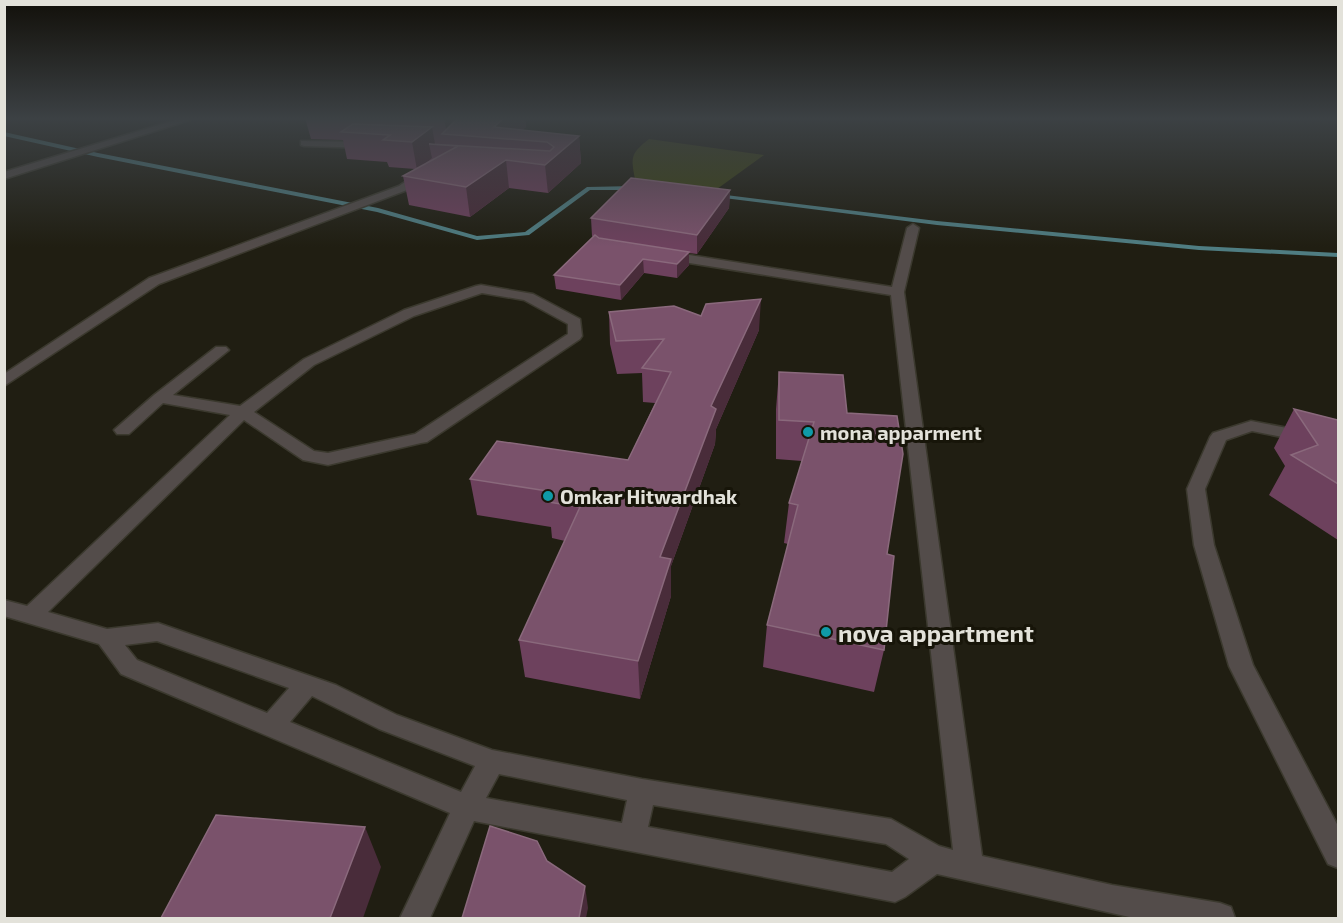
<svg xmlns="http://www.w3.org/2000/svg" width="1343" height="923" font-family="'Exo 2',sans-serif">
<rect width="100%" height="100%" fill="#201e12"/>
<path fill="#3d4314" d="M 649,139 L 764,155 L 717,189 L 635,179 C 631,157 630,154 649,139 Z"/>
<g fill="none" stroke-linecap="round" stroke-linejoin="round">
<g fill="#4f7d82" fill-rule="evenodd">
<path d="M 4,132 L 98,153 L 378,208 L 477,236 L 525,232 L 587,187 L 634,186 L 637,188 L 634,190 L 590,190 L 529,235 L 477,240 L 377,212 L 98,157 L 4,136 Z"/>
<path d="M 718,194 L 937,221 L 1199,246 L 1338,253 L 1338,257 L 1199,250 L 937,225 L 716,197 L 715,196 Z"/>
</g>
<g stroke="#3b392e" stroke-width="3">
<g id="minor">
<path d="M 182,118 L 196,118 L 4,179 L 4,172 Z"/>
<path d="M 301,141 L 369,142 L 374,145 L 369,148 L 304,146 L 301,145 Z"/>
<path d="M 424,169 L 428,170 L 428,174 L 407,190 L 159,284 L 4,386 L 4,374 L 149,278 L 399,186 Z"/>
<path d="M 913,224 L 919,228 L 904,292 L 982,856 L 1112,885 L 1220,903 L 1231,907 L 1235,918 L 1134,918 L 937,874 L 905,897 L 895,902 L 474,821 L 430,918 L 400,918 L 450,813 L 121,674 L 99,644 L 4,616 L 4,600 L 27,606 L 230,415 L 163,403 L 129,434 L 117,434 L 114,430 L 154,395 L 216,347 L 226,347 L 229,350 L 173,395 L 240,406 L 304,359 L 404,310 L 476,286 L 481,285 L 533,294 L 580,319 L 582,336 L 580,339 L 427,442 L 421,443 L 328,465 L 303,460 L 244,420 L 48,612 L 107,629 L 158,623 L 336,685 L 397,715 L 492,750 L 642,779 L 891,819 L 939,846 L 953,850 L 891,295 L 664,259 L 658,255 L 664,251 L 892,287 L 907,228 ZM 482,293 L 524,300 L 568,324 L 568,334 L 415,434 L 328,453 L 314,451 L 254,412 L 314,365 L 414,316 ZM 157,641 L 289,688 L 267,713 L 137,660 L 125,645 ZM 312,696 L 379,729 L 475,766 L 461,792 L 290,722 ZM 499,774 L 627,800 L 622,823 L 486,798 ZM 653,805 L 886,844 L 909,859 L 892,872 L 648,827 Z"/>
<path d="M 1251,421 L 1298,430 L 1338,446 L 1338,457 L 1287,438 L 1252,431 L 1226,440 L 1205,489 L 1214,545 L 1253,665 L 1338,826 L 1338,868 L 1328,864 L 1229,666 L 1194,545 L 1187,489 L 1210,437 L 1213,433 Z"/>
</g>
</g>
<use href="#minor" fill="#534c4a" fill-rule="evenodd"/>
</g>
<g fill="#6d415d">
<path d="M 305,118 L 525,118 L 526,127 L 522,130 L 579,136 L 581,163 L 548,193 L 509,188 L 470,217 L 409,205 L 403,176 L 415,169 L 389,167 L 387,162 L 347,159 L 343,140 L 311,139 Z"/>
<path d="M 730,190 L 729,208 L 697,254 L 689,253 L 689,265 L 677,278 L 644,273 L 621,300 L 556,289 L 554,275 L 593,237 L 592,236 L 591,218 Z"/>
<path d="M 609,312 L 701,316 L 759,330 L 716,429 L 715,444 L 671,566 L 671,596 L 640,699 L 525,677 L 519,640 L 565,541 L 552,538 L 551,527 L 477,515 L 470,479 L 628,460 L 655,403 L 643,402 L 642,373 L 617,374 L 610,344 Z"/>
<path d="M 779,372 L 847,413 L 887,554 L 884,650 L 874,692 L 763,667 L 767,625 L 788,544 L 784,543 L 789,503 L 802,461 L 776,459 L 776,409 Z"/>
<path d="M 1294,409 L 1338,420 L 1338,540 L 1269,495 L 1285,466 L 1274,448 Z"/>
</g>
<g fill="#492c3a">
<path d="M 444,118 L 470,118 L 447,134 Z"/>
<path d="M 504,118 L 525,118 L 526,127 L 512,140 L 494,127 Z"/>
<path d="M 432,127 L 435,144 L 429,144 L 432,158 L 417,170 L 412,142 Z"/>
<path d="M 579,136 L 581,163 L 548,193 L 545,165 Z"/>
<path d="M 506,160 L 509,188 L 470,217 L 466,187 Z"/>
<path d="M 730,190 L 729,208 L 697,254 L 697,235 Z"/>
<path d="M 689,252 L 689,265 L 677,278 L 677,264 Z"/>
<path d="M 643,259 L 644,273 L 621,300 L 620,285 Z"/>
<path d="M 761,299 L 759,330 L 716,429 L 715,444 L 671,566 L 671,596 L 640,699 L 638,661 L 660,557 L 711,406 Z"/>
<path d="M 365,827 L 381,867 L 363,918 L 330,918 Z"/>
<path d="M 585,886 L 588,908 L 586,918 L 579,918 Z"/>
</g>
<g fill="#7a526b" stroke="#8a697c" stroke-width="1.5">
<path d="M 458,118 L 504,118 L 494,127 L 579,136 L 545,165 L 506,160 L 466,187 L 403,176 L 458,146 L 429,144 L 550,151 L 554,147 L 547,142 L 442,134 Z"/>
<path d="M 353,124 L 432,127 L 412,142 L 383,140 L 390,135 L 341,132 Z"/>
<path d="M 631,178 L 730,190 L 697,235 L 591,218 Z"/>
<path d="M 595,235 L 599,238 L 689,252 L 677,264 L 643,259 L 620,285 L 554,275 Z"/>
<path d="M 761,299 L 711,406 L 716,409 L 660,557 L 671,559 L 638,661 L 519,640 L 580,507 L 548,502 L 554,492 L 470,479 L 497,441 L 628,460 L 671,372 L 642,368 L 664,339 L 616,341 L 609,312 L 674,306 L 701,316 L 706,304 Z"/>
<path d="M 779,372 L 843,375 L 847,413 L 897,416 L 903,454 L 887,554 L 894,556 L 884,650 L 767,625 L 798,505 L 789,503 L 814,422 L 779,420 Z"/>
<path d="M 1294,409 L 1338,420 L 1338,484 L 1291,455 L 1318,445 Z"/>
<path d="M 216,815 L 365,827 L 330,918 L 161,918 Z"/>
<path d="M 490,826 L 537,841 L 547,861 L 585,886 L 579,918 L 462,918 Z"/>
</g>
<linearGradient id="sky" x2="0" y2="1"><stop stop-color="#12100a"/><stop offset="0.48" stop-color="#3c4144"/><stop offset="1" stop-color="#3c4144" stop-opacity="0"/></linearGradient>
<rect width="1343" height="247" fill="url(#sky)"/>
<g fill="#0f9aa8" stroke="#171509" stroke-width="2">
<circle cx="808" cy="432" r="6"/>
<circle cx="548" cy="496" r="6"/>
<circle cx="826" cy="632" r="6"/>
</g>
<g text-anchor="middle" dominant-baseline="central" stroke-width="6" stroke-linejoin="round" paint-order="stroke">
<g font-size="20" font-weight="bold" fill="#e3e2da" stroke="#171509" text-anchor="start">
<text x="820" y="432">mona apparment</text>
<text x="560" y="496">Omkar Hitwardhak</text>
</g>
<g font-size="24" font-weight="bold" fill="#e3e2da" stroke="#171509" text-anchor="start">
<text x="838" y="632">nova appartment</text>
</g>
</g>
<rect width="1343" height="923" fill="none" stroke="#e3e2da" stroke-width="12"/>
</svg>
